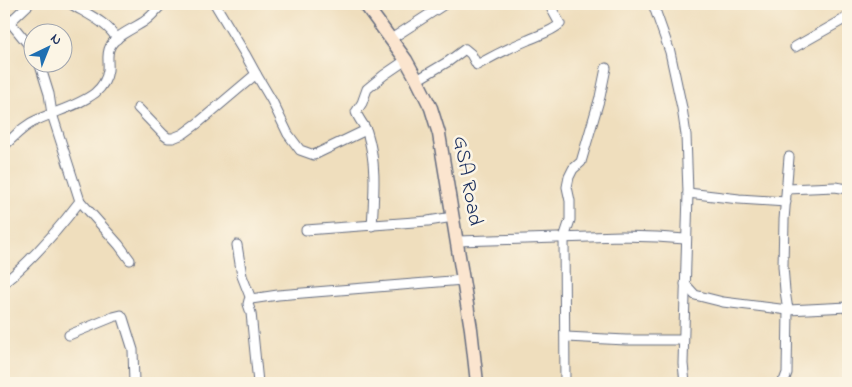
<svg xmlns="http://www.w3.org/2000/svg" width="852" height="387" font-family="'Indie Flower',sans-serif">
<rect width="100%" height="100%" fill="#fcf5e5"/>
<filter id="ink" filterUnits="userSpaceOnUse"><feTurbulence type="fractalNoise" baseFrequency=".02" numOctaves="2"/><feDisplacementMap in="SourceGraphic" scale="10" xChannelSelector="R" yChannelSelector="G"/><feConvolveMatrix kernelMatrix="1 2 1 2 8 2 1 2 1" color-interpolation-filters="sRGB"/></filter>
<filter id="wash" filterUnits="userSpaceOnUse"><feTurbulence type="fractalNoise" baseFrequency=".0096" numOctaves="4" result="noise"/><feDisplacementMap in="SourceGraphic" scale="20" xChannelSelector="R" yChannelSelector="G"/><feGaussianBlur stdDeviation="1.12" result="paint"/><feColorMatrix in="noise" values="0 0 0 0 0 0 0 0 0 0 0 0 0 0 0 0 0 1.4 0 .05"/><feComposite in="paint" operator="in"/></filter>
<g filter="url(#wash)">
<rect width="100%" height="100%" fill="#efdebd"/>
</g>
<g filter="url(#ink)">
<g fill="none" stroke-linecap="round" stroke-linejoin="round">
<g stroke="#656c7f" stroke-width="11">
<g id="street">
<path d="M 71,4 C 87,14 107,22 117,39"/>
<path d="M 653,4 L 670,52 L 682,108 L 686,135 L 688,193 L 683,364 L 685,383"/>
<path d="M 10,22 L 32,49"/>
<path d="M 4,25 L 10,22 L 29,4"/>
<path d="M 391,39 L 445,4"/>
<path d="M 795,47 L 848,17"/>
<path d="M 39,62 L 49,94 L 52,114 L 80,201 L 119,245 L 130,260"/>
<path d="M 256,74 L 272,101 L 288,134 L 300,150 L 314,155 L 366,130"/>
<path d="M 417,80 L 449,61 L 465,49 L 471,54 L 477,65 C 493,56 511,47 528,40 C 539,35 551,32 560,24 L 549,4"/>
<path d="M 138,108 L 164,135 L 168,138 L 173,138 L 183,134 L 198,123 L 256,74 L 245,54 L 215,4"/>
<path d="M 4,146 C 14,137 24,125 37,120 C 56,111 78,106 95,93 C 102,87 107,78 108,70 C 109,62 106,55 110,47 C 115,35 136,28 146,20 C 152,16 157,9 162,4"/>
<path d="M 787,189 L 835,187 L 848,189"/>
<path d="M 688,193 L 739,199 L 786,202"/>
<path d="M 372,226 C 374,194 377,164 367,132 C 365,126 359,120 356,112 L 362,103 L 367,89 L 384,75 L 406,60"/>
<path d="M 306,230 L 428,221 L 453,217"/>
<path d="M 457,241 L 621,236 L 657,237 L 685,239"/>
<path d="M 237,245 L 242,276 L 251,299"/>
<path d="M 4,283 C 33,259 58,230 80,201"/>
<path d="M 685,284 L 695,295 L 723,302 L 788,310 L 848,307"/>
<path d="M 69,335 L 113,317 L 121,315 L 123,318 L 133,350 L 134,383"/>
<path d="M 566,337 L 626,340 L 683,340"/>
<path d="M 258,383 L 251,313 L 248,304 L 249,300 L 251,299 L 278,295 L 463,280"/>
<path d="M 565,383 L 564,238 L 570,220 L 570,201 L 567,187 L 569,177 L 573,169 L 581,162 L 600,97 L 606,68"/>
<path d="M 781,383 L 784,381 L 787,373 L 788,310 L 785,291 L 783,266 L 784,220 L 789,157"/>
</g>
</g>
<g stroke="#656c7f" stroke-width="15">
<path id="secondary" d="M 365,4 L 406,60 L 417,80 L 431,108 L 439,134 L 463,280 L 471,329 L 477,383"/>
</g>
<use href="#street" stroke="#fff" stroke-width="9"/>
<use href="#secondary" stroke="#fbe5cf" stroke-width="12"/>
</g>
</g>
<g text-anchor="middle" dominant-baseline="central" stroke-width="5" stroke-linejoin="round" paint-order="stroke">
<g font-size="21" fill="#1b2f5e" stroke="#fcf5e5">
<text transform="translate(467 181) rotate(80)">GSA Road</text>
</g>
</g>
<rect width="852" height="387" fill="none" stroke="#fcf5e5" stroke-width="20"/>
<g transform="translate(48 48) rotate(43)"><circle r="24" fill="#fcf5e5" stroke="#a2a6af"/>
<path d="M0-4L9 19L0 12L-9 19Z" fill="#1f6fb2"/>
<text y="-8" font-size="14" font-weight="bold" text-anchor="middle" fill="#1b2f5e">N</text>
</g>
</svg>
